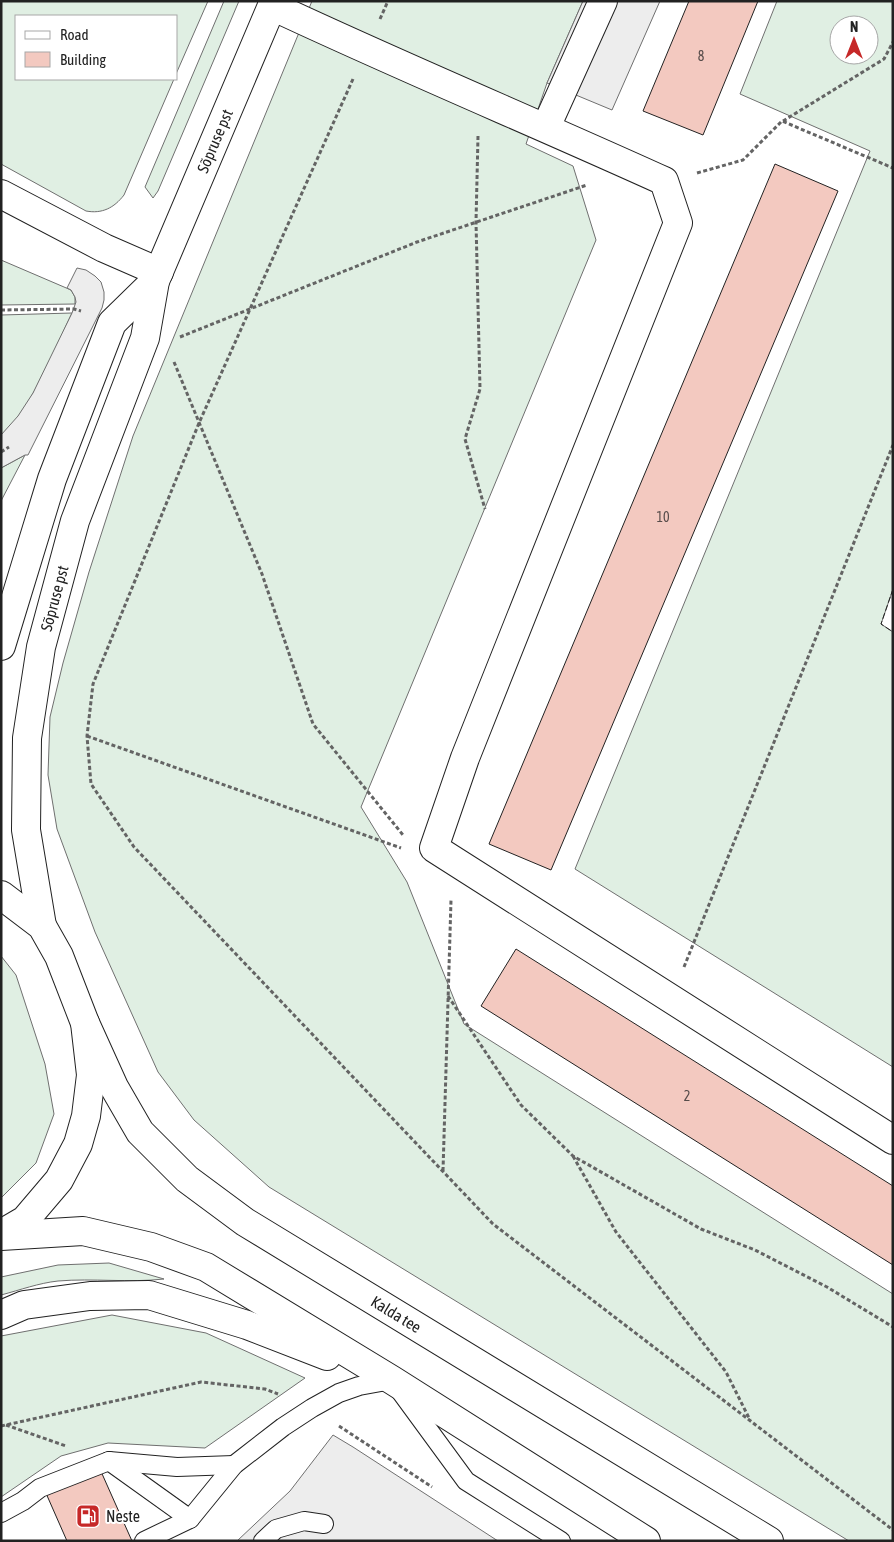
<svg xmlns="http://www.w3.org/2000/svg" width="894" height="1542" font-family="'Asap Condensed',sans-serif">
<rect width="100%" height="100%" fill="#fff"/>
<g fill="#e0efe3" stroke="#6f6f6f" fill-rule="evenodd">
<path d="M 1,1 L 208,1 L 176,74 L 176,16 L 16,16 L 16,79 L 174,79 L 124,195 C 114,208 102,214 86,211 L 1,164 Z"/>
<path d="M 224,1 L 239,1 L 158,191 L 153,198 L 145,187 Z"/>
<path d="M 312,1 L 583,1 L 547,83 L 526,144 L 573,166 L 596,240 L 361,807 L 407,882 L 464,1024 L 893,1294 L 893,1541 L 849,1541 L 269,1187 L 194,1120 L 158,1072 L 95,932 L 57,829 L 48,775 L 50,717 L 63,663 L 89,572 L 133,436 Z"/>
<path d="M 777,1 L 893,1 L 893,589 L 881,624 L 893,632 L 893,1067 L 575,869 L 870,151 L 740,94 ZM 839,25 L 869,25 L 869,55 L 839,55 Z"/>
<path d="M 1,260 L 71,290 L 75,297 L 75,304 L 1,305 Z"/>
<path d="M 72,313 C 57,344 28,416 1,435 L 1,315 Z"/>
<path d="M 25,455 L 1,501 L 1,468 Z"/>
<path d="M 1,956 L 16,975 L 45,1064 L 54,1114 L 36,1163 L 1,1198 Z"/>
<path d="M 109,1263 L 164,1279 C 129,1283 93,1278 58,1281 C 39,1283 20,1290 1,1295 L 1,1277 L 58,1265 Z"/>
<path d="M 112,1315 L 206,1333 L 305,1378 L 205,1448 L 108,1443 L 61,1456 L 1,1497 L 1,1336 Z"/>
</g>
<g fill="#ededed" stroke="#6f6f6f">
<path d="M 583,1 L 660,1 L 612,110 L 547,83 Z"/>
<path d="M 77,268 L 86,270 L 95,276 L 101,282 L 104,292 L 104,300 L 102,308 L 28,455 L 25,455 L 1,468 L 1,435 L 18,416 L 33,393 L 72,313 L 76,302 L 75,297 L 71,290 L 67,288 Z"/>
<path d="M 333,1435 L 353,1447 L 498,1541 L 237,1541 L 290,1491 Z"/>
</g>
<g fill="#f3c9c0" stroke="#222">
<path d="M 689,1 L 758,1 L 703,135 L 643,111 Z"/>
<path d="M 775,164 L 838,191 L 551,870 L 489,844 Z"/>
<path d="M 516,949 L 893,1186 L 893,1265 L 481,1006 Z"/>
<path d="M 99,1467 L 132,1541 L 67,1541 L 45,1491 Z"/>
</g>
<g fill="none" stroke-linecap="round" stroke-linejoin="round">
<g stroke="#222" stroke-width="20">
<g id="lane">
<path d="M 109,1461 L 190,1519"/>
<path d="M 1,1513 L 23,1501 L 40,1488 L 109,1461 L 177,1467 L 234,1465"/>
<path d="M 144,1541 L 190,1519 L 234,1465 L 283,1427 L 312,1408 L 339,1393 L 359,1386 L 392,1380 L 466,1481 L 561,1541"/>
<path d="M 263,1541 L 276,1529 L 304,1521 L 324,1524"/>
</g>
</g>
<g stroke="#222" stroke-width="30">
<g id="street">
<path d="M 272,6 C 402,67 534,122 664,181 L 678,223 L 465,758 L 434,848 L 893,1140"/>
<path d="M 546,127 L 603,1"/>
<path d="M 1,194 L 104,248 L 159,272"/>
</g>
</g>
<g stroke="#222" stroke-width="30">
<g id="secondary">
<path d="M 1,646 L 52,479 L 112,323 L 155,281"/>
<path d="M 1,895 L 42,926 L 59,956 L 85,1023 L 91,1075 L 86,1116 L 78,1144 L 59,1180 L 25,1220 L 1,1234"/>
<path id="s1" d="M 42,926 L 26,830 L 27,738 L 41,647 L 75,521 L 145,338 L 155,281 L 274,1"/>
<path id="s2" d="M 85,1023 L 114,1087 L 140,1132 L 187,1179 L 245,1222 L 769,1541"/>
<path d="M 1,1236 L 83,1231 L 151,1247 L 206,1267 L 392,1380 L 646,1541"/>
<path d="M 1,1315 L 24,1305 L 90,1296 L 149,1295 L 247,1325 L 327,1356"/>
</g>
</g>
<g stroke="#646464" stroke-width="3" stroke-dasharray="4 2.5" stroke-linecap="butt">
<path d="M 380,19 L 388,1"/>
<path d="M 353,79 L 199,423 L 93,684 L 87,736 L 91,784 L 134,847 L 493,1224 L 893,1530"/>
<path d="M 783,121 L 884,59 L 893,42"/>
<path d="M 478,136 L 476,222 L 480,389 L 465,439 L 485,509"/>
<path d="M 697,173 L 743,160 L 782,121 L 893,168"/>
<path d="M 1,310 L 74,309 L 81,311"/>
<path d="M 180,337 L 417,242 L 587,185"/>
<path d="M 174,362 L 262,574 L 313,724 L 403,835"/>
<path d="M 1,452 L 9,447"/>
<path d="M 87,736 L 401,848"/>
<path d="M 684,967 L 893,445"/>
<path d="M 448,996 L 521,1105 L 573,1156 L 701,1229 L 755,1250 L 827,1287 L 893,1327"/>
<path d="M 573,1156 L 616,1232 L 726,1372 L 750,1420"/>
<path d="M 443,1171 L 451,900"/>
<path d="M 6,1425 L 66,1446"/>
<path d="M 1,1426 L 201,1382 L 265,1389 L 278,1394"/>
<path d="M 339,1426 L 432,1487"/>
</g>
<use href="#lane" stroke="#fff" stroke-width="18"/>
<use href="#street" stroke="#fff" stroke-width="28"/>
<use href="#secondary" stroke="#fff" stroke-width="28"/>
<path stroke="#222" stroke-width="1" stroke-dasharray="6 2.5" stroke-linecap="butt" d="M 893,589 L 881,624 L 893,632"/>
</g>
<defs>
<g id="fuel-square" transform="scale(1.25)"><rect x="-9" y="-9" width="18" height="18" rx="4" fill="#c62828" stroke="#fff"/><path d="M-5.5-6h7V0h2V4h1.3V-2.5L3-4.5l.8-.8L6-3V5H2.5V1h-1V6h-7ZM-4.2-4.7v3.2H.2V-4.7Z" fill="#fff"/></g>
</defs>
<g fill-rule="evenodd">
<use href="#fuel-square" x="88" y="1516"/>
</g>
<g text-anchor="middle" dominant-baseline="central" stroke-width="4" stroke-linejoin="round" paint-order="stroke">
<g font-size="14" fill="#564c4a">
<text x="701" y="56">8</text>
<text x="663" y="517">10</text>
<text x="687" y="1096">2</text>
</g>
<g font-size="16" fill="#222" stroke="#fff">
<text stroke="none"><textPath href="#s1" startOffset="818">Sõpruse pst</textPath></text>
<text stroke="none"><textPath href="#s1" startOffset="332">Sõpruse pst</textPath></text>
<text stroke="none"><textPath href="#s2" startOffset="438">Kalda tee</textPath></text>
</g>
<g font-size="16" fill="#222" stroke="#fff" text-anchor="start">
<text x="106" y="1516">Neste</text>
</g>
</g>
<rect width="894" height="1542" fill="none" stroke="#222222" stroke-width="5"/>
<rect x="15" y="15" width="162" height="65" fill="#ffffff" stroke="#a7a7a7"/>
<rect x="25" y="31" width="25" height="8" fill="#ffffff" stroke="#a7a7a7"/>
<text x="60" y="40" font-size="15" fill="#222222">Road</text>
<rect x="25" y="52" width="25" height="15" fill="#f3c9c0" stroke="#a7a7a7"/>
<text x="60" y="65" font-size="15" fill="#222222">Building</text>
<g transform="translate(854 40)"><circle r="24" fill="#ffffff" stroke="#a7a7a7"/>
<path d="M0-4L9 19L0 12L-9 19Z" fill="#c62828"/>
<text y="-8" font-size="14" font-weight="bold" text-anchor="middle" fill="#222222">N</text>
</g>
</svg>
